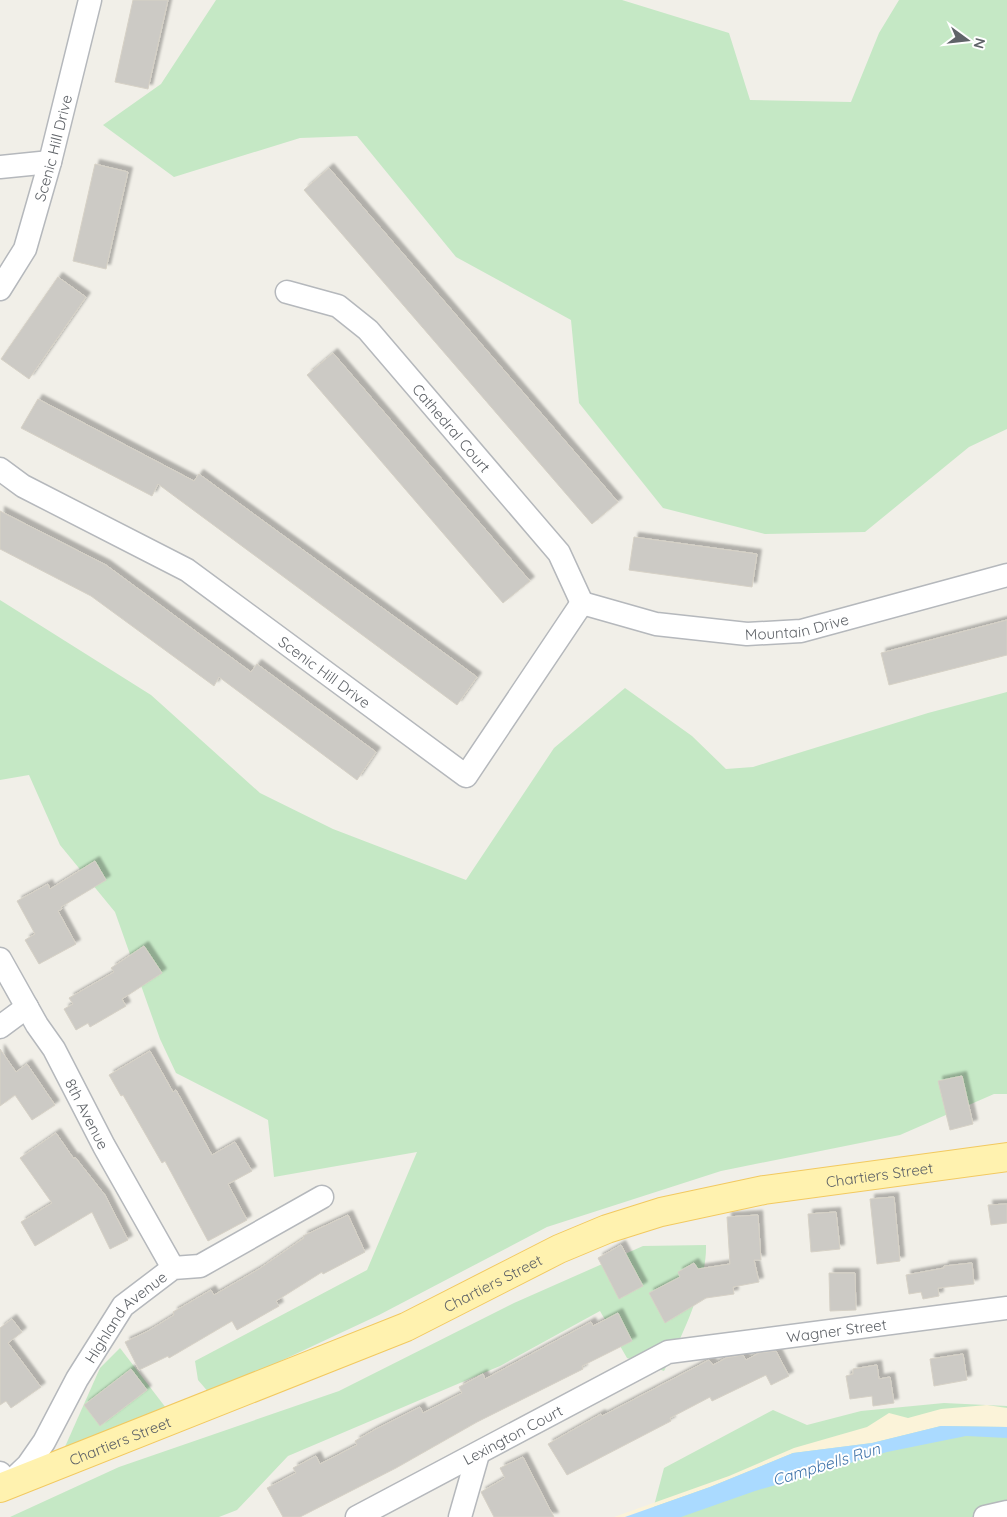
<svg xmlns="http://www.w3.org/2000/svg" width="1007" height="1517" font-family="Quicksand,sans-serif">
<defs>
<filter id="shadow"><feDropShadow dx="4.5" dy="-4.5" stdDeviation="1" flood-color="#0004"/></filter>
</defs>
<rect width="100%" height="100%" fill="#f1efe8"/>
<g fill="#c5e8c5">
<path d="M 216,0 L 622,0 L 729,33 L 750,100 L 851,102 L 879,33 L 899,0 L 1007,0 L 1007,429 L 969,447 L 865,532 L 765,534 L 663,508 L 579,403 L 571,320 L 456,257 L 357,136 L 300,138 L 174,177 L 103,125 L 161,84 Z"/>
<path d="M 0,600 L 151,695 L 260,793 L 333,829 L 466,880 L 554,748 L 625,688 L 692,736 L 726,769 L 753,767 L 928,713 L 1007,692 L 1007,1094 L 994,1094 L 900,1135 L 721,1171 L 547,1227 L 379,1315 L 210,1394 L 198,1380 L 195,1361 L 367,1270 L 417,1152 L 274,1177 L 268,1120 L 176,1073 L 160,1039 L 115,912 L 60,845 L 29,775 L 0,780 Z"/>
<path d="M 706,1245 C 707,1284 682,1337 664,1371 L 627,1358 L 600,1311 L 500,1366 L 288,1456 L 237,1510 L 219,1517 L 10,1517 L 119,1467 L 339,1391 L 514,1303 L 643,1246 Z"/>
<path d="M 120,1348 L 166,1408 L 64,1449 L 100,1368 Z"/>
<path d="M 944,1403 L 1007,1406 L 1007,1517 L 651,1517 L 664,1468 L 773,1410 L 807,1425 L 861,1411 Z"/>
</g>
<path fill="#fbf3d9" d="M 987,1405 L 1007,1408 L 1007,1427 L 941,1426 L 872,1443 L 793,1453 L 710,1487 L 625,1517 L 614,1517 L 729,1476 L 794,1448 L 867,1427 L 889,1413 L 908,1418 L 941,1409 Z"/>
<path fill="#aadaff" d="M 941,1426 L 1007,1427 L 1007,1438 L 966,1436 L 887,1452 L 755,1491 L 681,1517 L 625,1517 L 710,1487 L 793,1453 L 872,1443 Z"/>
<g fill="#cccac5" stroke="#d6d1c6" filter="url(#shadow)">
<path d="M 133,0 L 168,0 L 148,89 L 115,82 Z"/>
<path d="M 95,164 L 128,172 L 106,269 L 73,261 Z"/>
<path d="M 329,168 L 618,502 L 592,524 L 304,190 Z"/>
<path d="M 58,277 L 86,297 L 29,379 L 1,359 Z"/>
<path d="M 333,353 L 530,581 L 503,603 L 307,375 Z"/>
<path d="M 38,399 L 194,481 L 199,474 L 477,677 L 457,705 L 158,484 L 152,496 L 21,428 Z"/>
<path d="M 0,511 L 106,565 L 251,672 L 257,664 L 376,752 L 357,780 L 219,677 L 214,686 L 91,596 L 0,549 Z"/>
<path d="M 634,537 L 757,554 L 752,587 L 629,570 Z"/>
<path d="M 1007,620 L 1007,655 L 889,685 L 881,653 Z"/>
<path d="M 95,861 L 106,880 L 61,907 L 62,909 L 58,911 L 76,944 L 39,964 L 25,940 L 35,934 L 17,901 L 48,884 L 50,889 Z"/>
<path d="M 144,946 L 162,973 L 122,999 L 126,1006 L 90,1027 L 88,1023 L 76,1030 L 64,1009 L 73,1004 L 69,998 L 114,972 L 111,968 Z"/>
<path d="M 0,1049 L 16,1072 L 27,1064 L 55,1105 L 32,1120 L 15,1095 L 0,1106 Z"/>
<path d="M 150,1051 L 173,1092 L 176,1090 L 212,1155 L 235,1142 L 252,1171 L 228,1184 L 247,1220 L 208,1241 L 165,1161 L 162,1163 L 123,1095 L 121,1096 L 109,1075 Z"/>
<path d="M 962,1076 L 973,1124 L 950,1130 L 938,1081 Z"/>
<path d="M 56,1133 L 74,1159 L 75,1157 L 105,1195 L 128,1240 L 110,1249 L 92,1212 L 35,1246 L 21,1222 L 52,1203 L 20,1158 Z"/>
<path d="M 894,1197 L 900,1261 L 877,1264 L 870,1199 Z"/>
<path d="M 1007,1204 L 1007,1223 L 991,1225 L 988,1205 Z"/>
<path d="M 836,1212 L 840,1249 L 811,1252 L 808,1214 Z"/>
<path d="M 348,1215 L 365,1252 L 323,1274 L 322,1272 L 276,1301 L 279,1306 L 237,1330 L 232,1321 L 169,1358 L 168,1356 L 139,1370 L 125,1342 L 148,1331 L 174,1315 L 173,1312 L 211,1290 L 214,1295 L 259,1269 L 304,1238 L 303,1236 Z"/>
<path d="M 758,1215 L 761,1260 L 754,1260 L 759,1282 L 733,1287 L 734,1294 L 706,1298 L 665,1323 L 649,1293 L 680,1277 L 678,1272 L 694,1263 L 698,1269 L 730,1264 L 727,1217 Z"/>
<path d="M 621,1245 L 643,1286 L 619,1299 L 598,1258 Z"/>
<path d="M 972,1263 L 974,1284 L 938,1288 L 939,1296 L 923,1299 L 921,1292 L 909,1294 L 906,1275 L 944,1268 L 944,1266 Z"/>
<path d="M 829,1273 L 855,1273 L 856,1310 L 830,1311 Z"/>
<path d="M 618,1313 L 632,1341 L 582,1366 L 583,1369 L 477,1422 L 396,1468 L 300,1517 L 283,1517 L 267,1488 L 296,1473 L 293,1468 L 316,1456 L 320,1464 L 357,1445 L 355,1441 L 376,1429 L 420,1407 L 423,1413 L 462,1393 L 459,1387 L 483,1374 L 485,1379 L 591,1322 L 593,1326 Z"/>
<path d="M 12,1319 L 22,1332 L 8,1343 L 41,1387 L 11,1408 L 6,1401 L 0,1405 L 0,1328 Z"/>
<path d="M 776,1351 L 789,1376 L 771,1385 L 766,1375 L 712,1401 L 710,1397 L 670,1418 L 671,1421 L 567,1475 L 548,1444 L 601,1414 L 602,1416 L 709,1360 L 713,1365 L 726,1358 L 743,1355 L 746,1360 L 759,1353 Z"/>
<path d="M 963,1354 L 967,1380 L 934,1386 L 930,1359 Z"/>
<path d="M 877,1365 L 879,1379 L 890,1377 L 894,1403 L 873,1406 L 872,1396 L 850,1399 L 846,1376 L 853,1374 L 853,1369 Z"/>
<path d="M 131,1369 L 147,1390 L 100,1426 L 84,1405 Z"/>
<path d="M 523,1457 L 546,1502 L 554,1517 L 494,1517 L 481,1492 L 505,1478 L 500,1468 Z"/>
</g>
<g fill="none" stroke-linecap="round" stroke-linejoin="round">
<g stroke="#b5b8bc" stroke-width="25">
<g id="street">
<path d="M 0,167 L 50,162"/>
<path id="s1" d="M 0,289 L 25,249 L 50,162 L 90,0"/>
<path id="s2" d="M 287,292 L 338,306 L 368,330 L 559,553 L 582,603"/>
<path id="s3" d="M 0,469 L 23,486 L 187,570 L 466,776 L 582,603"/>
<path id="s4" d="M 582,603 L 656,624 L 747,634 L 801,631 L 1007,575"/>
<path id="s5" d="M 0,959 L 37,1025 L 54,1049 L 104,1146 L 173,1268"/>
<path d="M 0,1027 L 27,1007"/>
<path id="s6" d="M 0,1473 L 8,1484 L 28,1465 L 44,1442 L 77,1379 L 123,1306 L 173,1268 L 200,1266 L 322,1197"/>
<path id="s7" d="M 357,1517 L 668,1352 L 1007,1308"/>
<path d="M 460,1517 L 478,1454"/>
<path d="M 985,1517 L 1007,1512"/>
</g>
</g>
<g stroke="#f2c960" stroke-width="30">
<g id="primary">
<path id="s8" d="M 0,1488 L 406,1327 L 559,1249 L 607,1229 L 661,1212 L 764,1190 L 1007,1157"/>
</g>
</g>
<use href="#street" stroke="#fff" stroke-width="22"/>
<use href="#primary" stroke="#fff2af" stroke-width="28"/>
</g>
<g text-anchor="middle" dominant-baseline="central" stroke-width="4" stroke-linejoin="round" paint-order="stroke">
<g font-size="15" fill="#5f6368" stroke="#fff">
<text stroke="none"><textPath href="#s1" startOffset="152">Scenic Hill Drive</textPath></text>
<text stroke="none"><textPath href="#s2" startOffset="220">Cathedral Court</textPath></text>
<text stroke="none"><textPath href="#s4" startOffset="219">Mountain Drive</textPath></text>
<text stroke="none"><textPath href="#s3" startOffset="384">Scenic Hill Drive</textPath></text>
<text stroke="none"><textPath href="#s5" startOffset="178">8th Avenue</textPath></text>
<text stroke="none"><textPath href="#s8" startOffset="939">Chartiers Street</textPath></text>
<text stroke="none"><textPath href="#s8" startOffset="534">Chartiers Street</textPath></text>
<text stroke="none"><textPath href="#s6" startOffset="220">Highland Avenue</textPath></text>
<text stroke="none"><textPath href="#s7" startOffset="522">Wagner Street</textPath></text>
<text stroke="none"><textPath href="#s7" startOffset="176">Lexington Court</textPath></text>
<text stroke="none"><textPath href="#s8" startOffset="129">Chartiers Street</textPath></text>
</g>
<g font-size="16" font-style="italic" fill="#4174aa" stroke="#fff">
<text transform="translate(826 1464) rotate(-17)">Campbells Run</text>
</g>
</g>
<g transform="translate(967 40) rotate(105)" stroke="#ffffff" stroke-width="4" paint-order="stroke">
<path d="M0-4L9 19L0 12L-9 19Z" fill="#5f6368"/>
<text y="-8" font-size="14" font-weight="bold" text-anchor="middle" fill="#5f6368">N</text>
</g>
</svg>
